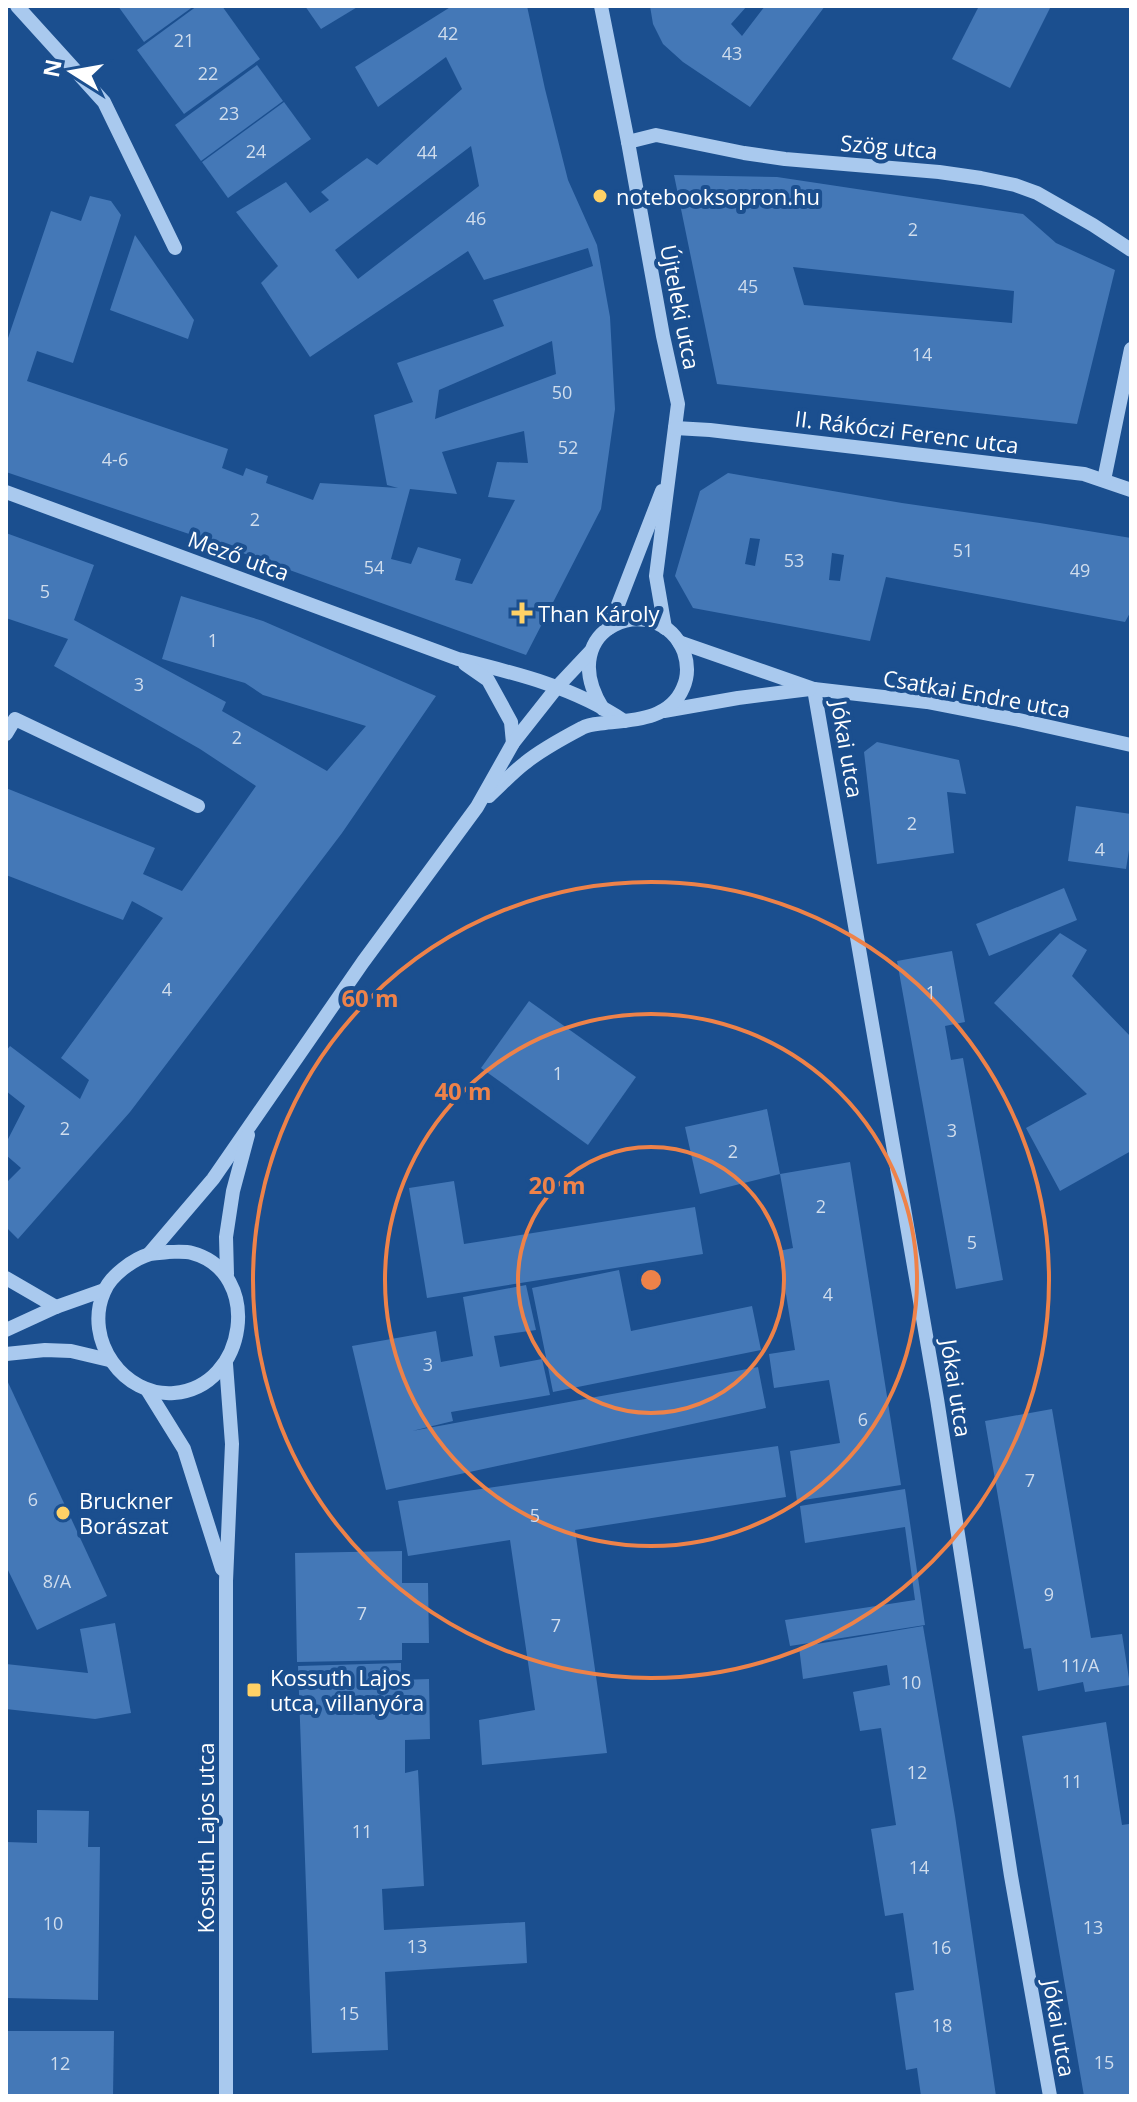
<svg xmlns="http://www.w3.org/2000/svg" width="1137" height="2102" font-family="'Open Sans',sans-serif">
<rect width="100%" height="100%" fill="#1b4f8f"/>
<g fill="#4478b7" fill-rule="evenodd">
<path d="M 118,6 L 194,6 L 144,42 Z"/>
<path d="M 197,6 L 222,6 L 260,59 L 184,114 L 137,50 Z"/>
<path d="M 305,6 L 359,6 L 321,29 Z"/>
<path d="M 452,6 L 527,6 L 545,89 L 568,180 L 597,245 L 610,317 L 615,409 L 601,509 L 526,655 L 198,537 L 6,472 L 6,344 L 51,211 L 81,221 L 90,196 L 111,201 L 121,215 L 73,363 L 37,351 L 27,381 L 228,449 L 222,468 L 243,476 L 246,468 L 268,476 L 266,483 L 313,500 L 320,483 L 398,488 L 387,485 L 374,415 L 413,402 L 397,363 L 504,326 L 493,300 L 593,266 L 588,248 L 484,280 L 468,251 L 310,357 L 261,283 L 278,266 L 236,212 L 286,182 L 310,213 L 329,200 L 321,192 L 367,158 L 377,165 L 462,89 L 446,57 L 378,107 L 355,67 ZM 471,146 L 479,186 L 358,279 L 335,250 ZM 552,341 L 556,374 L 435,419 L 439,390 ZM 524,431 L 528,463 L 497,462 L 488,497 L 515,500 L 472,584 L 455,580 L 461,559 L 418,547 L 411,564 L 391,559 L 410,489 L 457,494 L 442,452 Z"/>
<path d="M 650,6 L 747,6 L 731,24 L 742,36 L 765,6 L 825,6 L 750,107 L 683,62 L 663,44 L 653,24 Z"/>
<path d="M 979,6 L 1051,6 L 1010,88 L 952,59 Z"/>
<path d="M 257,65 L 283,101 L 201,161 L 175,125 Z"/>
<path d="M 284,102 L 311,139 L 228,198 L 202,162 Z"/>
<path d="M 674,175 L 777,177 L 1023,214 L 1056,243 L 1115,270 L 1077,424 L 717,384 ZM 793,267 L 1014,291 L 1012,323 L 804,305 Z"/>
<path d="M 135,235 L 194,320 L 188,339 L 110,310 Z"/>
<path d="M 728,473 L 902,503 L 1040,523 L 1131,538 L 1131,611 L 1125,622 L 886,577 L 870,641 L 693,608 L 675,576 L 700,491 ZM 750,538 L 760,539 L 755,566 L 745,564 ZM 832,553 L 844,555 L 840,581 L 829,580 Z"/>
<path d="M 6,533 L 94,565 L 74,620 L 226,702 L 222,711 L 327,771 L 366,726 L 263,695 L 245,683 L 162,659 L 181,596 L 263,621 L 436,696 L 342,833 L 130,1112 L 18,1239 L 6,1227 L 6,1183 L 21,1168 L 6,1155 L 6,1143 L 25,1106 L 6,1091 L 6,1051 L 10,1046 L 80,1099 L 89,1080 L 61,1058 L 163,918 L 132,901 L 123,920 L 6,875 L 6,788 L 155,848 L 143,874 L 182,891 L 256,786 L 200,749 L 54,666 L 68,639 L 6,618 Z"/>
<path d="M 877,742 L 959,760 L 966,794 L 947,792 L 954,853 L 877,864 L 864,752 Z"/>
<path d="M 1076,806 L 1131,814 L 1131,837 L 1126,869 L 1068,861 Z"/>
<path d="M 1064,888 L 1077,920 L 989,956 L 976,924 Z"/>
<path d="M 1060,933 L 1087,950 L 1072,976 L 1131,1037 L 1131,1151 L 1060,1191 L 1026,1128 L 1087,1094 L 994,1003 Z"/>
<path d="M 952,951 L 965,1022 L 945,1026 L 951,1060 L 963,1058 L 1003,1280 L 956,1289 L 897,961 Z"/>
<path d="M 529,1001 L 636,1077 L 588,1145 L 481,1068 Z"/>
<path d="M 767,1109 L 780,1174 L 700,1194 L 685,1127 Z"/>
<path d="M 850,1162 L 901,1485 L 797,1501 L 790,1451 L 840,1443 L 829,1380 L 774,1388 L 769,1354 L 795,1350 L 779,1251 L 793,1248 L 780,1174 Z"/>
<path d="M 454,1181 L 464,1244 L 695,1207 L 703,1254 L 427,1298 L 409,1188 Z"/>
<path d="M 619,1270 L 631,1331 L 752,1306 L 761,1350 L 553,1392 L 532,1288 Z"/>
<path d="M 526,1285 L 536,1330 L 494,1336 L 500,1367 L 542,1359 L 550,1395 L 451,1412 L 453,1421 L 412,1431 L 758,1367 L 766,1408 L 386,1490 L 352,1346 L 436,1331 L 441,1362 L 473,1356 L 463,1297 Z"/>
<path d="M 6,1378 L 107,1596 L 37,1630 L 6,1566 Z"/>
<path d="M 1052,1409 L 1091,1638 L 1122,1634 L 1130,1685 L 1085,1692 L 1083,1682 L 1038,1691 L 1031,1648 L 1024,1649 L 985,1421 Z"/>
<path d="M 778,1446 L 786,1497 L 575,1530 L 607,1753 L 482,1765 L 479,1720 L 535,1710 L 510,1540 L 408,1556 L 398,1501 Z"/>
<path d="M 905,1489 L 925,1625 L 790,1646 L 785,1620 L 915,1600 L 905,1527 L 805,1543 L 800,1506 Z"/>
<path d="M 402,1551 L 402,1583 L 428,1583 L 429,1643 L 402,1643 L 402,1660 L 297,1662 L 295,1553 Z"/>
<path d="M 115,1623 L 131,1713 L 95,1719 L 6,1709 L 6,1664 L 88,1673 L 80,1629 Z"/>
<path d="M 923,1626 L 955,1816 L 996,2096 L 921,2096 L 917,2068 L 906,2070 L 895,1993 L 914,1990 L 903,1913 L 885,1916 L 871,1829 L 896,1825 L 881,1728 L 860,1731 L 853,1692 L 890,1685 L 887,1665 L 803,1679 L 799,1647 Z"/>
<path d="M 401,1663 L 401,1680 L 429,1679 L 430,1739 L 405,1740 L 405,1773 L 418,1770 L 424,1886 L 382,1889 L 384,1930 L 525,1922 L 527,1963 L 385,1972 L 388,2050 L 312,2053 L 298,1666 Z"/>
<path d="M 1106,1722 L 1122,1825 L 1129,1824 L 1131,1836 L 1131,2014 L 1129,2015 L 1131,2029 L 1131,2096 L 1084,2096 L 1022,1736 Z"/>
<path d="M 37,1810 L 89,1811 L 88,1847 L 100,1847 L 98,2000 L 6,1998 L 6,1842 L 37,1843 Z"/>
<path d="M 7,2031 L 114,2031 L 113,2096 L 7,2096 Z"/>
</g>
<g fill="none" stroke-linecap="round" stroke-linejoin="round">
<g stroke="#a9c9ee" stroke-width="14">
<path d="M 17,6 L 104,102 L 175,248"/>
<path d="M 601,6 L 628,142 L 663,336 L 678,404 L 656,576 L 665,628"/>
<path d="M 628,142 L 656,135 L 744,153 L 785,159 L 939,172 L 981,178 L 1015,185 L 1037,193 L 1093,225 L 1131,250"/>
<path d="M 675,428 L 710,430 L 1084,474 L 1131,490"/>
<path d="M 1104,480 L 1131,349"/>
<path d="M 6,492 L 458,659 C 515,673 574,687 624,721"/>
<path d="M 609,628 L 662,491"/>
<path d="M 679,642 L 814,689 L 927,702 L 1019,720 L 1131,745"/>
<path d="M 465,664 L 488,680 L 511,722 L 513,743"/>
<path d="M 814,689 L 937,1399 L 1011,1876 L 1050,2096"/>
<path d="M 664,711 L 738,698 L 810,689"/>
<path d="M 6,734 L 15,719 L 198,806"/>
<path d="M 489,796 C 501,785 512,773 525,763 C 541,750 563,738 582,728 C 589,724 597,724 605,723 C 635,720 670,719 683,688 C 688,677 688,664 684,652 C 658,587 551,626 603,709"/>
<path d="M 168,1252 C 176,1252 185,1251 192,1253 C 263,1272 248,1387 174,1393 C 124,1397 83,1340 104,1292 C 110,1276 133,1259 150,1254 C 155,1253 162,1253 168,1252 Z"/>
<path d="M 149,1254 L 213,1179 L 363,962 L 477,807 L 513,743 L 558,686 L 590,652"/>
<path d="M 227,1274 L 226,1237 L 233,1191 L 248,1135"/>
<path d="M 6,1278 L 56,1307"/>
<path d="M 6,1330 L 56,1307 L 104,1290"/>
<path d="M 6,1354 L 45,1350 L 71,1351 L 109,1360"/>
<path d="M 148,1391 L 184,1449 L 222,1569"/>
<path d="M 226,2096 L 226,1581 L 232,1444 L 226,1364"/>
</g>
</g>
<g fill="none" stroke="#ee8249" stroke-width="4">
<circle cx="651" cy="1280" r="133"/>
<circle cx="651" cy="1280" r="266"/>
<circle cx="651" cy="1280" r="398"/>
</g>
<g fill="#ffd166" stroke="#1b4f8f" stroke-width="3">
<circle cx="600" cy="196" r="8"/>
<path d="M518 601h8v8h8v8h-8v8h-8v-8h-8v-8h8z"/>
<circle cx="63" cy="1513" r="8"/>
<rect x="246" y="1682" width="16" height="16" rx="4"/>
</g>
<g text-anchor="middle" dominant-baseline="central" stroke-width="8" stroke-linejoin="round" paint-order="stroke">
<g font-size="18" fill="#d0dded">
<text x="448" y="33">42</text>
<text x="184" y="40">21</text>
<text x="732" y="53">43</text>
<text x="208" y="73">22</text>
<text x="229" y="113">23</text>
<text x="256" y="151">24</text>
<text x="427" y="152">44</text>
<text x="476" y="218">46</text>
<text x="913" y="229">2</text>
<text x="748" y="286">45</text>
<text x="922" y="354">14</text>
<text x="562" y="392">50</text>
<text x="568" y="447">52</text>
<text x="115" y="459">4-6</text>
<text x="255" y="519">2</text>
<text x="963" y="550">51</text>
<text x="794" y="560">53</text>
<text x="374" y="567">54</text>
<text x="1080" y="570">49</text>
<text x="45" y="591">5</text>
<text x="213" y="640">1</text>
<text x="139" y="684">3</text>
<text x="237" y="737">2</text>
<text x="912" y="823">2</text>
<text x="1100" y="849">4</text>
<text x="167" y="989">4</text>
<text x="931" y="992">1</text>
<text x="558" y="1073">1</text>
<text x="65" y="1128">2</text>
<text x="952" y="1130">3</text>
<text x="733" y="1151">2</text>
<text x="821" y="1206">2</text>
<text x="972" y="1242">5</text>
<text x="828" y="1294">4</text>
<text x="428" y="1364">3</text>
<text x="863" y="1419">6</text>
<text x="1030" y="1480">7</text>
<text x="33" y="1499">6</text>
<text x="535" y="1515">5</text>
<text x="57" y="1581">8/A</text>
<text x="1049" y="1594">9</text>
<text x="362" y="1613">7</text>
<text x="556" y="1625">7</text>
<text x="1080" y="1665">11/A</text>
<text x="911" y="1682">10</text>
<text x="917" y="1772">12</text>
<text x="1072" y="1781">11</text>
<text x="362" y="1831">11</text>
<text x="919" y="1867">14</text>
<text x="53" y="1923">10</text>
<text x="1093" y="1927">13</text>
<text x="417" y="1946">13</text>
<text x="941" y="1947">16</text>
<text x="349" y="2013">15</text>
<text x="942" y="2025">18</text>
<text x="1104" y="2062">15</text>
<text x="60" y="2063">12</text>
</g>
<g font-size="22" fill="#fff" stroke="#1b4f8f">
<text transform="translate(889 146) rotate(5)">Szög utca</text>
<text transform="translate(681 307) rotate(79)">Újteleki utca</text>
<text transform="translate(907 431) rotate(7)">II. Rákóczi Ferenc utca</text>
<text transform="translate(239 555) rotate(20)">Mező utca</text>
<text transform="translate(977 693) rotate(10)">Csatkai Endre utca</text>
<text transform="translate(848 749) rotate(80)">Jókai utca</text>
<text transform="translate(957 1388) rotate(81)">Jókai utca</text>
<text transform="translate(205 1838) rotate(-90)">Kossuth Lajos utca</text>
<text transform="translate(1060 2028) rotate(80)">Jókai utca</text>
</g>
<g font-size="22" fill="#fff" stroke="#1b4f8f" text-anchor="start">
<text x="616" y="196">notebooksopron.hu</text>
<text x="538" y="613">Than Károly</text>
<text x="79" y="1500">Bruckner<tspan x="79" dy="25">Borászat</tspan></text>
<text x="270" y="1677">Kossuth Lajos<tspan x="270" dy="25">utca, villanyóra</tspan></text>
</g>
</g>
<circle cx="651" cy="1280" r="12" fill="#ee8249" stroke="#1b4f8f" stroke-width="4"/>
<g font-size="24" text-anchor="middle" font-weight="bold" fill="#ee8249" stroke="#1b4f8f" stroke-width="8" stroke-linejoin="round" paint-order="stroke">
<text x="370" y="1007">60 m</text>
<text x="463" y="1100">40 m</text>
<text x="557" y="1194">20 m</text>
</g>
<rect width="1137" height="2102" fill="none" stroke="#ffffff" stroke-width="16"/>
<g transform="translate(72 72) rotate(281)" stroke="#1b4f8f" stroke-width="6" paint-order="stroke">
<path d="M0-6L14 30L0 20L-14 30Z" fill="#ffffff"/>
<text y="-12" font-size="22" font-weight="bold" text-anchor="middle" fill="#ffffff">N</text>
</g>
</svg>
